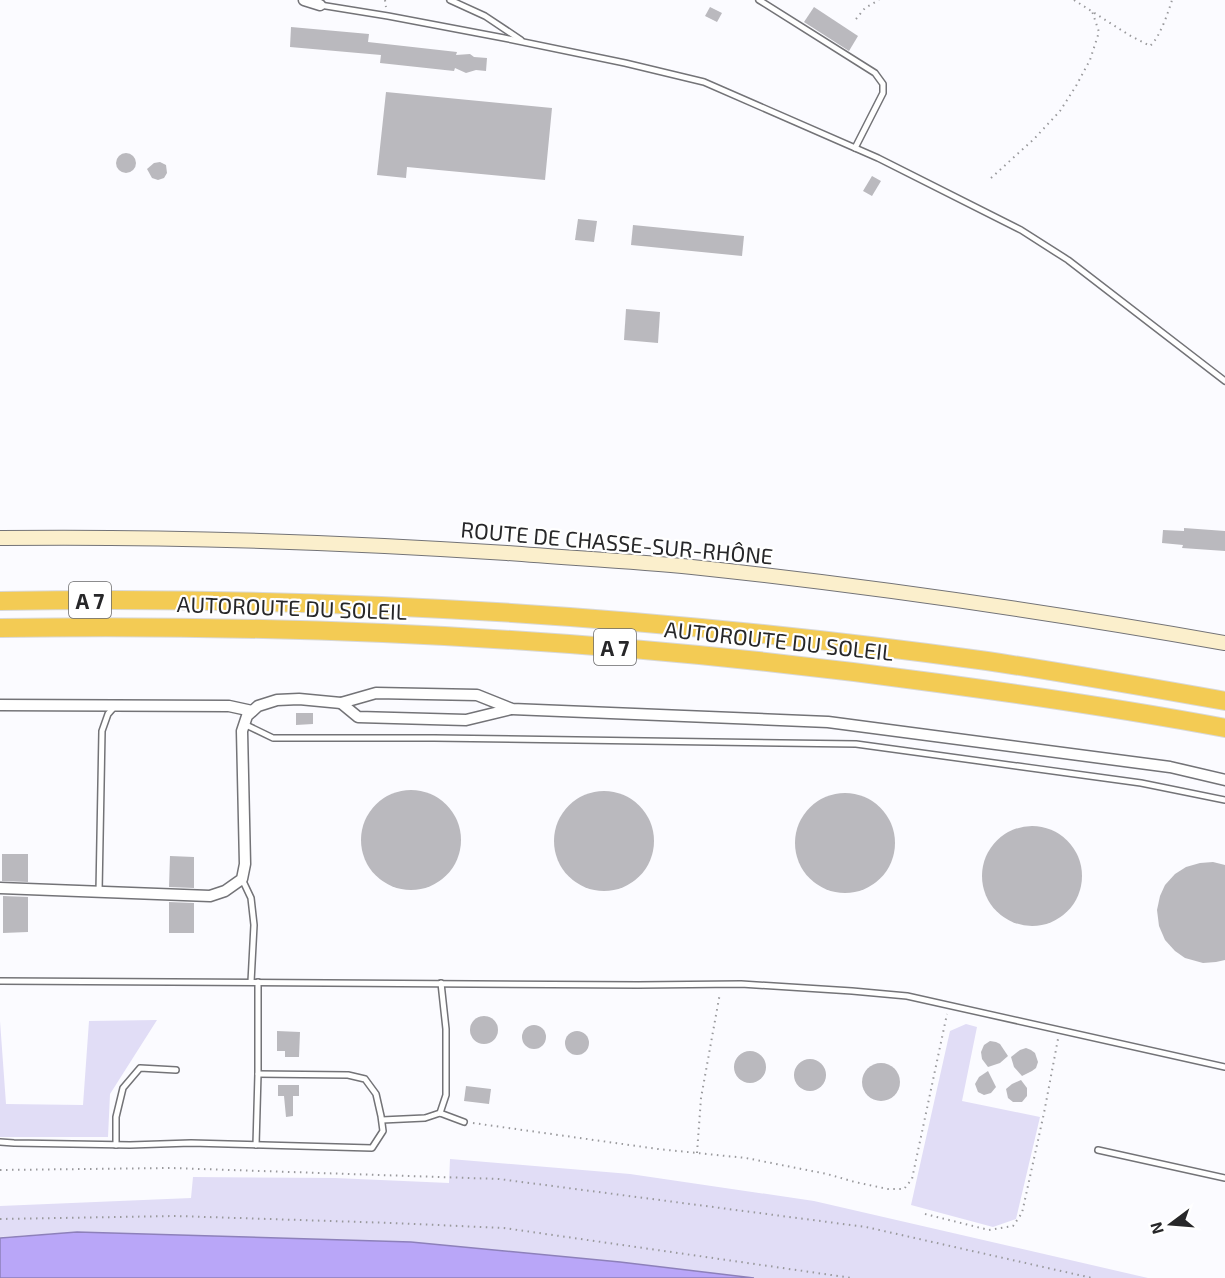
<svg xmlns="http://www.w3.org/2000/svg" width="1225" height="1278" font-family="'Exo 2',sans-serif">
<rect width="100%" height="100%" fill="#fbfbff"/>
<g fill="#e1ddf6">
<path d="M 157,1020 L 110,1094 L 108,1137 L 0,1137 L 0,1021 L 6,1104 L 83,1105 L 89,1021 Z"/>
<path d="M 966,1024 L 977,1027 L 962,1101 L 1040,1117 L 1016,1219 L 993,1227 L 911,1205 L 950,1031 Z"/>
<path d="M 450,1159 L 630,1174 L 814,1201 L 1148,1278 L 755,1278 L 620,1262 L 411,1242 L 77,1232 L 0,1237 L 0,1206 L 191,1198 L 193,1177 L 335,1178 L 449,1183 Z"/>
</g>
<path fill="#b9a6f8" stroke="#8d80ba" stroke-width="1.5" d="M 77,1232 L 411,1242 L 620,1262 L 754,1278 L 0,1278 L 0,1238 Z"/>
<g fill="#bab9be">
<path d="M 710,7 L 722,13 L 717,22 L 705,16 Z"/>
<path d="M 814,7 L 858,36 L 849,51 L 804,22 Z"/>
<path d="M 291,27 L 369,34 L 368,42 L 457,52 L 456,55 L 470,54 L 474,57 L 487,58 L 486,71 L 476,70 L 466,73 L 455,68 L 454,71 L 380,63 L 381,55 L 290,47 Z"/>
<path d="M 386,92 L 552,108 L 545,180 L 407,167 L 406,178 L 377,175 Z"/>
<circle cx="126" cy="163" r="10"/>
<path d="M 160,162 L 166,165 L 167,173 L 164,178 L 158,180 L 152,178 L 147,169 L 154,163 Z"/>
<path d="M 872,176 L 881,181 L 872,196 L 863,191 Z"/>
<path d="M 578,219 L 597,221 L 594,242 L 575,240 Z"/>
<path d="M 633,225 L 744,236 L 742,256 L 631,245 Z"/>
<path d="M 626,309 L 660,312 L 658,343 L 624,340 Z"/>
<path d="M 1184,528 L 1225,531 L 1225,551 L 1182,548 L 1183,545 L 1162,543 L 1163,530 L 1184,531 Z"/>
<path d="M 296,713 L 313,713 L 313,724 L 296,725 Z"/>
<circle cx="411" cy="840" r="50"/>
<circle cx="604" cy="841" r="50"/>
<circle cx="845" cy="843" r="50"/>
<circle cx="1032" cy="876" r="50"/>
<path d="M 2,854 L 28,854 L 28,882 L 2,881 Z"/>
<path d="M 170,856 L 194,857 L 194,888 L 169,887 Z"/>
<path d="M 1213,862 L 1225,865 L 1225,960 L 1216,962 L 1203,963 L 1185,958 L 1175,951 L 1165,940 L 1159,926 L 1157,910 L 1160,896 L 1165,885 L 1175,874 L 1186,867 L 1200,863 Z"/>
<path d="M 3,896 L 28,897 L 28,932 L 3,933 Z"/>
<path d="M 169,902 L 194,903 L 194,933 L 169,933 Z"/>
<circle cx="484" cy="1030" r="14"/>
<circle cx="534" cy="1037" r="12"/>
<path d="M 277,1031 L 300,1032 L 299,1057 L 285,1057 L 285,1051 L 277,1051 Z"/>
<circle cx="577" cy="1043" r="12"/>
<path d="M 990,1041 L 996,1042 L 1000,1044 L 1008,1056 L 1000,1063 L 988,1067 L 982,1059 L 981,1052 L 984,1045 Z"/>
<path d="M 1026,1048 L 1031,1050 L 1035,1053 L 1038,1062 L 1036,1068 L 1032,1071 L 1022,1076 L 1014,1067 L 1011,1057 L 1020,1050 Z"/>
<circle cx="750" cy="1067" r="16"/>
<circle cx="810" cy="1075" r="16"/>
<circle cx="881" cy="1082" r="19"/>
<path d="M 988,1071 L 996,1087 L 991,1093 L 984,1095 L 978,1092 L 975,1084 L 979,1077 Z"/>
<path d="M 1021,1080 L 1027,1088 L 1027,1096 L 1022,1102 L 1013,1102 L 1008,1098 L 1006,1089 L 1012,1084 Z"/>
<path d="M 278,1085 L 299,1085 L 299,1096 L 293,1096 L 293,1116 L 286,1117 L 284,1096 L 278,1096 Z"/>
<path d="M 466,1086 L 491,1089 L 489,1104 L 464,1101 Z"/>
</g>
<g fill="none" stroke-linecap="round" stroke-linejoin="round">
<g stroke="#737377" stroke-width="8">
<g id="service">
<path d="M 450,0 L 485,16 L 521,40"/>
<path d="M 759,0 L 875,73 L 883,84 L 883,93 L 855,148"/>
<path d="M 320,5 L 388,16 L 504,38 L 625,63 L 704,82 L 878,158 L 1021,230 L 1068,260 L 1225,381"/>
<path d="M 244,724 L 273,738 L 434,738 L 856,744 L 1141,783 L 1225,800"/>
<path d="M 242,879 L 251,898 L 254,925 L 251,982"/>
<path d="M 99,892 L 102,731 L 108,714 L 115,706"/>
<path d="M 0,981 L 638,985 L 741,984 L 852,991 L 907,996 L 1225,1067"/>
<path d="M 440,1113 L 464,1122"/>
<path d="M 382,1120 L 425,1118 L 440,1113 L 446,1095 L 446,1029 L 441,983"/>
<path d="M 0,1142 L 14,1143 L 130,1145 L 191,1143 L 372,1148 L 383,1131 L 381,1116 L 376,1094 L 365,1079 L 348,1075 L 258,1074"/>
<path d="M 116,1145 L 116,1117 L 123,1088 L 140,1068 L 176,1070"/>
<path d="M 256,1145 L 258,1074 L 258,982"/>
<path d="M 1098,1150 L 1225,1178"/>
</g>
</g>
<g stroke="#737377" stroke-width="13">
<g id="minor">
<path d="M 304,0 L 320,5"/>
<path d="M 341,703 L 358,717 L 466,720 L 511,709"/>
<path d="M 0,705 L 229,706 L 252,711"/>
<path d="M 0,888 L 210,896 L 225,891 L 242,879 L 245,864 L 242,731 L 247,716 L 258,706 L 277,700 L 299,699 L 341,703 L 376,693 L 477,695 L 512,709 L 828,722 L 1170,767 L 1225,780"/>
</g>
</g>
<g stroke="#737377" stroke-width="16">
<path id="secondary" d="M 0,538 C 169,536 338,542 507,553 C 569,558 631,561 692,567 C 871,586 1048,612 1225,643"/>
</g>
<g stroke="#d8d8d8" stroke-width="20">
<g id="motorway">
<path d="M 0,601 C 330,595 660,616 987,661 C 1067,673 1146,687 1225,701"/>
<path d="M 0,628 C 313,623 627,640 938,683 C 1034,696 1130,710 1225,728"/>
</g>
</g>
<g stroke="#99999c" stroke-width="2" stroke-dasharray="1.5 4.5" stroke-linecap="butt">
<path d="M 385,0 L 386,7"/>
<path d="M 1074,0 L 1129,35 L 1150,46 C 1160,37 1168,13 1172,0"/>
<path d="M 856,19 L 865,8 L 879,0"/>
<path d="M 991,178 L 1034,139 L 1060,111 L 1076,86 L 1090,60 L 1099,32 L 1092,11"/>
<path d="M 473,1123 L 658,1149 L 746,1158 L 827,1174 L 855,1182 L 888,1189 L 904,1189 L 912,1179 L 947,1014"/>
<path d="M 697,1153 L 701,1098 L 720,993"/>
<path d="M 0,1170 L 171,1168 L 499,1179 L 866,1227 L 1092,1278"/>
<path d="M 925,1214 L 989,1230 L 1013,1226 L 1022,1213 L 1044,1113 L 1058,1039"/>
<path d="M 0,1219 L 176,1216 L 392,1223 L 504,1228 L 852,1278"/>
</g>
<use href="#service" stroke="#fff" stroke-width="5"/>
<use href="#minor" stroke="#fff" stroke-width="10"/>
<use href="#secondary" stroke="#fbefcc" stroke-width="14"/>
<use href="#motorway" stroke="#f3cb54" stroke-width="18"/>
</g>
<g text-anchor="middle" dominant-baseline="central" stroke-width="4.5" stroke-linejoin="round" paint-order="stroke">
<g fill="#fff" stroke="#686869" stroke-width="1.5">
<rect x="69" y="582" width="42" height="36" rx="4.5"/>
<rect x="594" y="629" width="42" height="36" rx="4.5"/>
</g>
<g font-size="21" font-weight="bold" fill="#272729">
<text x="90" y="600">A 7</text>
<text x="615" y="647">A 7</text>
</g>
<g font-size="22" fill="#272729" stroke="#fff">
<text transform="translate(617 542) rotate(5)">ROUTE DE CHASSE-SUR-RHÔNE</text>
<text transform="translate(292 607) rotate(2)">AUTOROUTE DU SOLEIL</text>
<text transform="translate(779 640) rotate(6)">AUTOROUTE DU SOLEIL</text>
</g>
</g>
<g transform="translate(1171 1224) rotate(254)" stroke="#ffffff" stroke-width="4.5" paint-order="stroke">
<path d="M0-4.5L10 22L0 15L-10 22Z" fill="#272729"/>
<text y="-9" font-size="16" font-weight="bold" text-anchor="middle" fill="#272729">N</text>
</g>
</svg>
